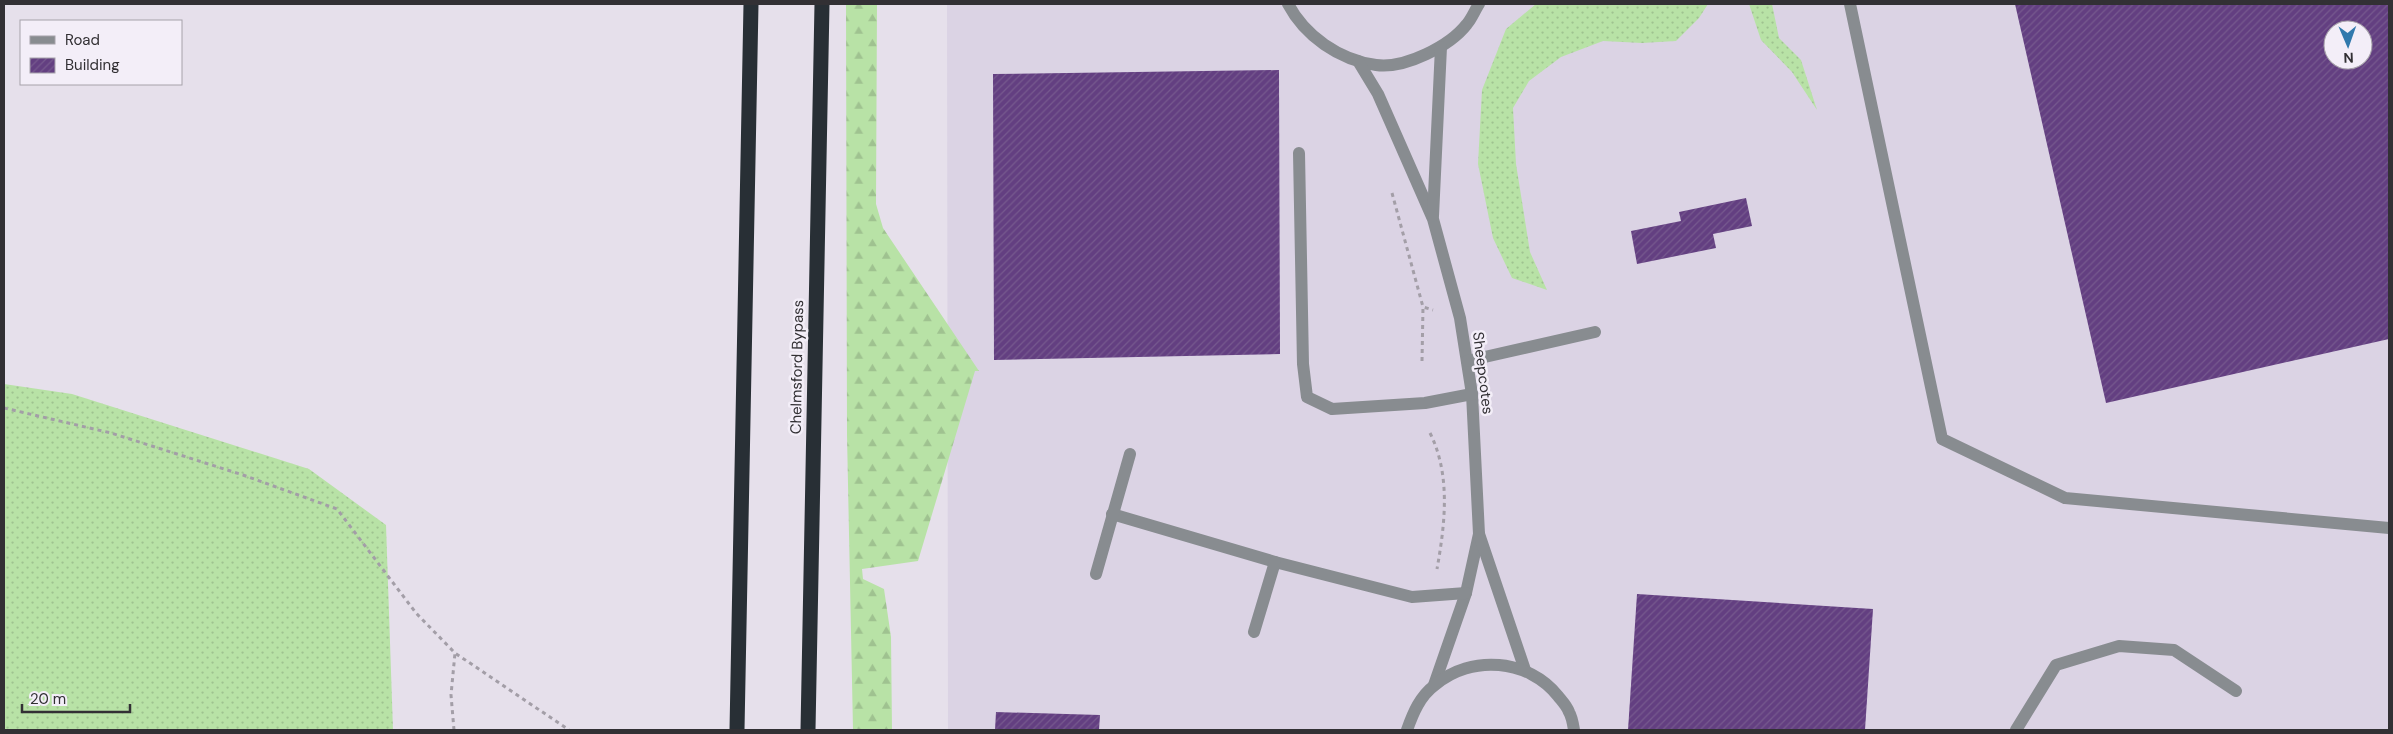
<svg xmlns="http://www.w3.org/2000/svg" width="2393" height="734" font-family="'DM Sans',sans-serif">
<defs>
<pattern id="grass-dots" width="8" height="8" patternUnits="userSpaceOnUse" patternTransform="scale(1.25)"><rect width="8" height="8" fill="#b8e2a6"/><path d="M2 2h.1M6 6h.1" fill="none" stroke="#9fc290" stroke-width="1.8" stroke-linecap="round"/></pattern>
<pattern id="forest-firs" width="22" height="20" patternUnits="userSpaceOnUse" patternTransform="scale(1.25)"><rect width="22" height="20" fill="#b8e2a6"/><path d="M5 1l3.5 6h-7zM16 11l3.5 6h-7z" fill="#9fc290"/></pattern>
<pattern id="building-hatch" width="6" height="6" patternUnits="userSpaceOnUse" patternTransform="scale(1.25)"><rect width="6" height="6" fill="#633f81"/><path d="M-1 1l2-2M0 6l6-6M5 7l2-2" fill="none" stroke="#76598e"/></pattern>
</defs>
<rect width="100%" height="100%" fill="#e6e0eb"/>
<path fill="#dbd3e4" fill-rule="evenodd" d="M 947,4 L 2389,4 L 2389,730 L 948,730 ZM 2333,30 L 2363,30 L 2363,60 L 2333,60 Z"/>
<g fill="url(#grass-dots)">
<path d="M 1536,4 L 1708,4 L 1699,18 L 1676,41 L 1642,43 L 1603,41 L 1561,57 L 1529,81 L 1513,108 L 1516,164 L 1530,252 L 1547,290 L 1512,278 L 1493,238 L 1478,164 L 1482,90 L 1506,29 Z"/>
<path d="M 1749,4 L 1772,4 L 1779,38 L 1801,60 L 1817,110 L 1792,72 L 1761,40 Z"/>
<path d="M 4,384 L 72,394 L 309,469 L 386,525 L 393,730 L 4,730 Z"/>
</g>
<path fill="url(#forest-firs)" d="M 846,4 L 877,4 L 876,204 L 883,228 L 979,371 L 975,371 L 918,561 L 862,569 L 863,579 L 884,589 L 891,637 L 892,730 L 853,730 L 847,435 Z"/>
<g fill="url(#building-hatch)" fill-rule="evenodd">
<path d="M 2015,4 L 2389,4 L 2389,339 L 2106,403 ZM 2333,30 L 2363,30 L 2363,60 L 2333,60 Z"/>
<path d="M 1279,70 L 1280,354 L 994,360 L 993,74 Z"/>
<path d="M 1746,198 L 1752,226 L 1713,234 L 1716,248 L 1637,264 L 1631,231 L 1681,221 L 1679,212 Z"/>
<path d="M 1637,594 L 1873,609 L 1865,730 L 1628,730 Z"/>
<path d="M 996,712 L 1100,715 L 1099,730 L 995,730 Z"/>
</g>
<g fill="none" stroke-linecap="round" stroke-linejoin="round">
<g stroke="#a39ea7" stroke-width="3" stroke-dasharray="4 4" stroke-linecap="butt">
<path d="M 1392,193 L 1423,307 L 1433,310"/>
<path d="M 1422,361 L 1423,307"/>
<path d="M 4,408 L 111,433 L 243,475 L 337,509 L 416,613 L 455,653 L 569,730"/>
<path d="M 1430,433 C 1451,475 1445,524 1437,569"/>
<path d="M 454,730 L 451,695 L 455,653"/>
</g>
<g stroke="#888c90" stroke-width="12">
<path d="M 1288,4 C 1305,36 1339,60 1376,65 C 1405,69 1450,46 1467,24 C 1472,18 1475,10 1479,4"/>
<path d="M 1850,4 L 1942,439 L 2065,498 L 2389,528"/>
<path d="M 1358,61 L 1378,94 L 1433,219 L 1460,318 L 1472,394 L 1479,534 L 1466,593 L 1434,685"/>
<path d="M 1299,153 L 1303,364 L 1307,397 L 1332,409 L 1425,403 L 1472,394"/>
<path d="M 1433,216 L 1441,47"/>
<path d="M 1467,361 L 1595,332"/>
<path d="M 1112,514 L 1275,562 L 1412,597 L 1466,593"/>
<path d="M 1479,534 L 1525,670"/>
<path d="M 1096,574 L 1130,454"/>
<path d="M 1254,632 L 1275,562"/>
<path d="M 1407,730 C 1413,713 1420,696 1435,685 C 1471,654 1529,659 1558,696 C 1562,701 1567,706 1569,712 C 1572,717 1573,724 1574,730"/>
<path d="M 2016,730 L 2056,665 L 2119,646 L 2174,650 L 2236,691"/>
</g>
<g stroke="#282f35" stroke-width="15">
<path d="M 737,730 L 751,4"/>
<path d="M 808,730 L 822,4"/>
</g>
</g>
<g text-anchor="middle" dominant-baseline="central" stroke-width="5" stroke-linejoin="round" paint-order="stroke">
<g font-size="15" fill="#323034" stroke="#f3eef8">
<text transform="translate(797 367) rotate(-89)">Chelmsford Bypass</text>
<text transform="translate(1483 373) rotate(83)">Sheepcotes</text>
</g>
</g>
<rect width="2393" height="734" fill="none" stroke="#323034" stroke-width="10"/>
<rect x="20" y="20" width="162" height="65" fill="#f3eef8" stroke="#a6a2aa"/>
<rect x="30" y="36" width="25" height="8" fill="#888c90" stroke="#a6a2aa"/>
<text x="65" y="45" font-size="15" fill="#323034">Road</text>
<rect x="30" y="58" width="25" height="15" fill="url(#building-hatch)" stroke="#a6a2aa"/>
<text x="65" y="70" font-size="15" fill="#323034">Building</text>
<g transform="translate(2348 45) rotate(178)"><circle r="24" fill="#f3eef8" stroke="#a6a2aa"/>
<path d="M0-4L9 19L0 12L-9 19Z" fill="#3179ad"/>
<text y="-8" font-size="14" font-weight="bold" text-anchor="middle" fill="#323034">N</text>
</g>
<path d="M22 704v8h108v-8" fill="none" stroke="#323034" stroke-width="2.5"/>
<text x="30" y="704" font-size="15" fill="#323034" stroke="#f3eef8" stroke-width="4" paint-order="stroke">20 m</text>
</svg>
